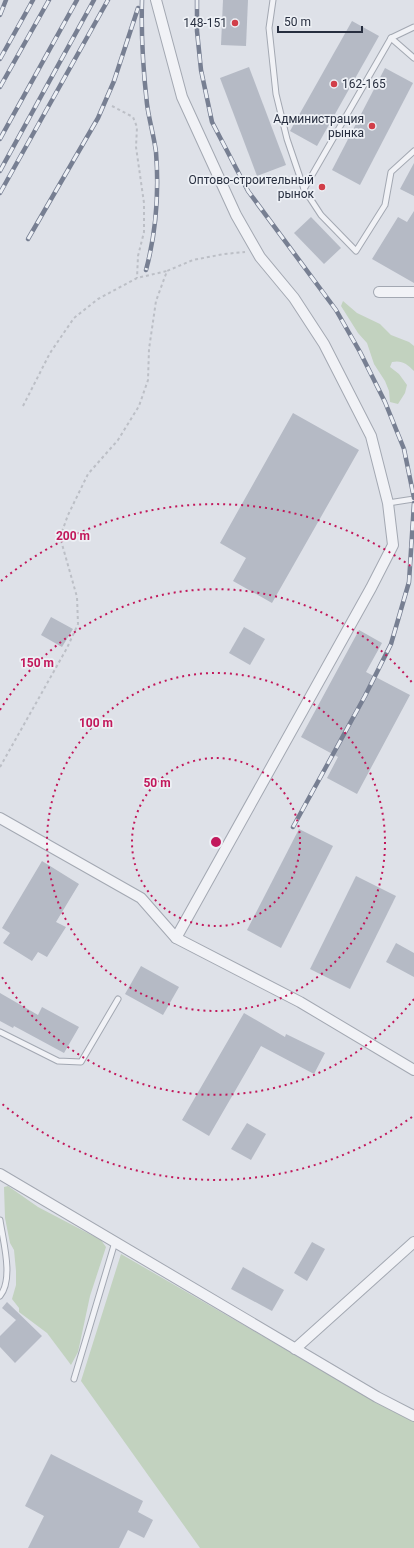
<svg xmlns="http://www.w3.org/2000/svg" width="414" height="1548" font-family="Roboto,sans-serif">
<rect width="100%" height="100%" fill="#dee1e8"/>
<g fill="#c2d2bf">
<path d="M 343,301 L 357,313 L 380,324 L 391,335 L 409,342 L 414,346 L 414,371 C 407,364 402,360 392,362 L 390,367 L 399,374 L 407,385 L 405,393 L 398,404 L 390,402 L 389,391 L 385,381 L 374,364 L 367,343 L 358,333 L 341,306 Z"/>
<path d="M 8,1186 L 38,1207 L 101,1240 L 106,1247 L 90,1296 L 78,1352 L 71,1365 L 47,1333 L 19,1312 L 19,1308 L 12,1299 L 16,1285 L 16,1271 L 14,1250 L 10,1243 L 5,1218 L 4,1187 Z"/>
<path d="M 121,1254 L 366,1396 L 414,1421 L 414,1548 L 200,1548 L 81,1381 Z"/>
</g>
<g fill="#b5bac5">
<path d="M 223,0 L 248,0 L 246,46 L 221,45 Z"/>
<path d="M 352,21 L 379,36 L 317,146 L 290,131 Z"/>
<path d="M 249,67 L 286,165 L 257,176 L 220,78 Z"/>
<path d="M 385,68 L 413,83 L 360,185 L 332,170 Z"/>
<path d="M 414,163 L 414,196 L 400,189 Z"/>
<path d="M 414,211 L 414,283 L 372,259 L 398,217 L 407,222 Z"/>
<path d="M 311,217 L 341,248 L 324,264 L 294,233 Z"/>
<path d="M 293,413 L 359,450 L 272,603 L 233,581 L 246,558 L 220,543 Z"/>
<path d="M 51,617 L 73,629 L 62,647 L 41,635 Z"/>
<path d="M 244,627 L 265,639 L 250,665 L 229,653 Z"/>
<path d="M 359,630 L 382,643 L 366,672 L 410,695 L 357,794 L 327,778 L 338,757 L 301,737 Z"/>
<path d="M 299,829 L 333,846 L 281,948 L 247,930 Z"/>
<path d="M 42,861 L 79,884 L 56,922 L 66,927 L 47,957 L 38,952 L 32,961 L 3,943 L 10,933 L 2,928 Z"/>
<path d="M 356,876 L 396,896 L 350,989 L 310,969 Z"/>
<path d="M 396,943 L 414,953 L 414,977 L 386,962 Z"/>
<path d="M 141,966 L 179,987 L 163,1015 L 125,994 Z"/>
<path d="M 0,993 L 38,1015 L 42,1007 L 79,1027 L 64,1053 L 14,1026 L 13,1028 L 0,1021 Z"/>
<path d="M 244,1013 L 285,1037 L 286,1034 L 325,1053 L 314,1074 L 261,1046 L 209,1136 L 182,1120 Z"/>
<path d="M 247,1123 L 266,1134 L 251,1160 L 231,1149 Z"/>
<path d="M 312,1242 L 325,1249 L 307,1281 L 294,1273 Z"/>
<path d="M 243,1267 L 284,1290 L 272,1311 L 231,1289 Z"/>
<path d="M 7,1302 L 42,1336 L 15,1363 L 0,1347 L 0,1336 L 16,1320 L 2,1308 Z"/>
<path d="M 51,1454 L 143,1501 L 138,1512 L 153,1520 L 144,1538 L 128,1530 L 119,1548 L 28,1548 L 44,1516 L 25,1506 Z"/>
</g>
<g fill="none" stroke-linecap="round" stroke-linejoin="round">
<g stroke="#a3a8b2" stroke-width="7">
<g id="service">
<path d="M 273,0 L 269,28 L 276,94 L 287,139 L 304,189 L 321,215 L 356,251 L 385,205 L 391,172 L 414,151"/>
<path d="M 391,38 L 414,58"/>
<path d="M 304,189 L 391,38 L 414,27"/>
<path d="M 388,503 L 414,499"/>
<path d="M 0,1032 L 58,1061 L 81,1062 L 118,999"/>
<path d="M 0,1220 C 3,1241 14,1279 0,1296"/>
<path d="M 74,1379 L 115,1242"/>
</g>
</g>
<g stroke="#a3a8b2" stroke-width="12">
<g id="minor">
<path d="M 156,0 L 182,97 L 236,215 L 260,257 L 294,298 L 324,344 L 371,436 L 388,503 L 393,545 L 371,588 L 176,938"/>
<path d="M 379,292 L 414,292"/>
<path d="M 0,818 L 141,898 L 176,938 L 300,1002 L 414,1070"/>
<path d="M 0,1174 L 377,1397 L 414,1416"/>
<path d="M 295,1349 L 414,1242"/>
</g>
</g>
<g stroke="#bcbfc6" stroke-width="2" stroke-dasharray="3 3" stroke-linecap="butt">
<path d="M 112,106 L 133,117 L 137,127 L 136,147 L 144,203 L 144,232 L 138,256 L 137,278"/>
<path d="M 23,406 L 50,353 L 74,318 L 98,299 L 137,278 L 167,271"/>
<path d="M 0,767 L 67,648 L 78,624 L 77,597 L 60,537 L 68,515 L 88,474 L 118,440 L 139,406 L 148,380 L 149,349 L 156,301 L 167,271 L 193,260 L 224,254 L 245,252"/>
</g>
<use href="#service" stroke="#f1f2f6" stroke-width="5"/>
<use href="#minor" stroke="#f1f2f6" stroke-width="10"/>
<g stroke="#777f92" stroke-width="4.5">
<g id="rail">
<path d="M 142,0 C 141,35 143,69 147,104 C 149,120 154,136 156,152 C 159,191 156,233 146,270"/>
<path d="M 197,0 L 197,31 L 201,70 L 212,122 L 248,191 L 336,310 L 360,352 L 385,402 L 404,449 L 414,498"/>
<path d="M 0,15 L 6,0"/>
<path d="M 0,59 L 33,0"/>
<path d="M 0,87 L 49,0"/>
<path d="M 0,139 L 77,0"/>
<path d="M 0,171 L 94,0"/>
<path d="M 0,193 L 108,0"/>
<path d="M 28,239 L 98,118 L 114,81 L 138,8"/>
<path d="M 293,827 L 365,696 L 391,644 L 409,582 L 414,503"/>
</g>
</g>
<use href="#rail" stroke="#edf0f5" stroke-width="3" stroke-dasharray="9" stroke-linecap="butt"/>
</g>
<g fill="none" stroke="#c2185b" stroke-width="2" stroke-dasharray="2 4">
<circle cx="216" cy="842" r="84"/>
<circle cx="216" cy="842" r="169"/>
<path d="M414 999A253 253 0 0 1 0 974M0 710A253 253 0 0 1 414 685"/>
<path d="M412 1117A338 338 0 0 1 1 1103M1 581A338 338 0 0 1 412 567"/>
</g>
<g fill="#d13e49" stroke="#edf0f5" stroke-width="1.5">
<circle cx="235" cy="23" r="4"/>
<circle cx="334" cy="84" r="4"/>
<circle cx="372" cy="126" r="4"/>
<circle cx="322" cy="187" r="4"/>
</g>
<g text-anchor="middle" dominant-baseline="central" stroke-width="3.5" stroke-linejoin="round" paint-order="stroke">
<g font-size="12" fill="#272e3f" stroke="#edf0f5" text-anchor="end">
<text x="227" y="23">148-151</text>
<text x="342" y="84" text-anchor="start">162-165</text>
<text x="364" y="119">Администрация<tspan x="364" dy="14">рынка</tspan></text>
<text x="314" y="180">Оптово-строительный<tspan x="314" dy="14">рынок</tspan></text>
</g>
</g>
<circle cx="216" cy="842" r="6" fill="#c2185b" stroke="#edf0f5" stroke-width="2"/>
<g font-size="12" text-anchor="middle" font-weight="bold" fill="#c2185b" stroke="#edf0f5" stroke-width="3.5" stroke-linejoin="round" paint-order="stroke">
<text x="73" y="540">200 m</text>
<text x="37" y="667">150 m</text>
<text x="96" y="727">100 m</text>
<text x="157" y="787">50 m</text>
</g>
<path d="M278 26v6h84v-6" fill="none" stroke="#272e3f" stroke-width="2"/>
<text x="284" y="26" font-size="12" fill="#272e3f" stroke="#edf0f5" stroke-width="3" paint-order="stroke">50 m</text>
</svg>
